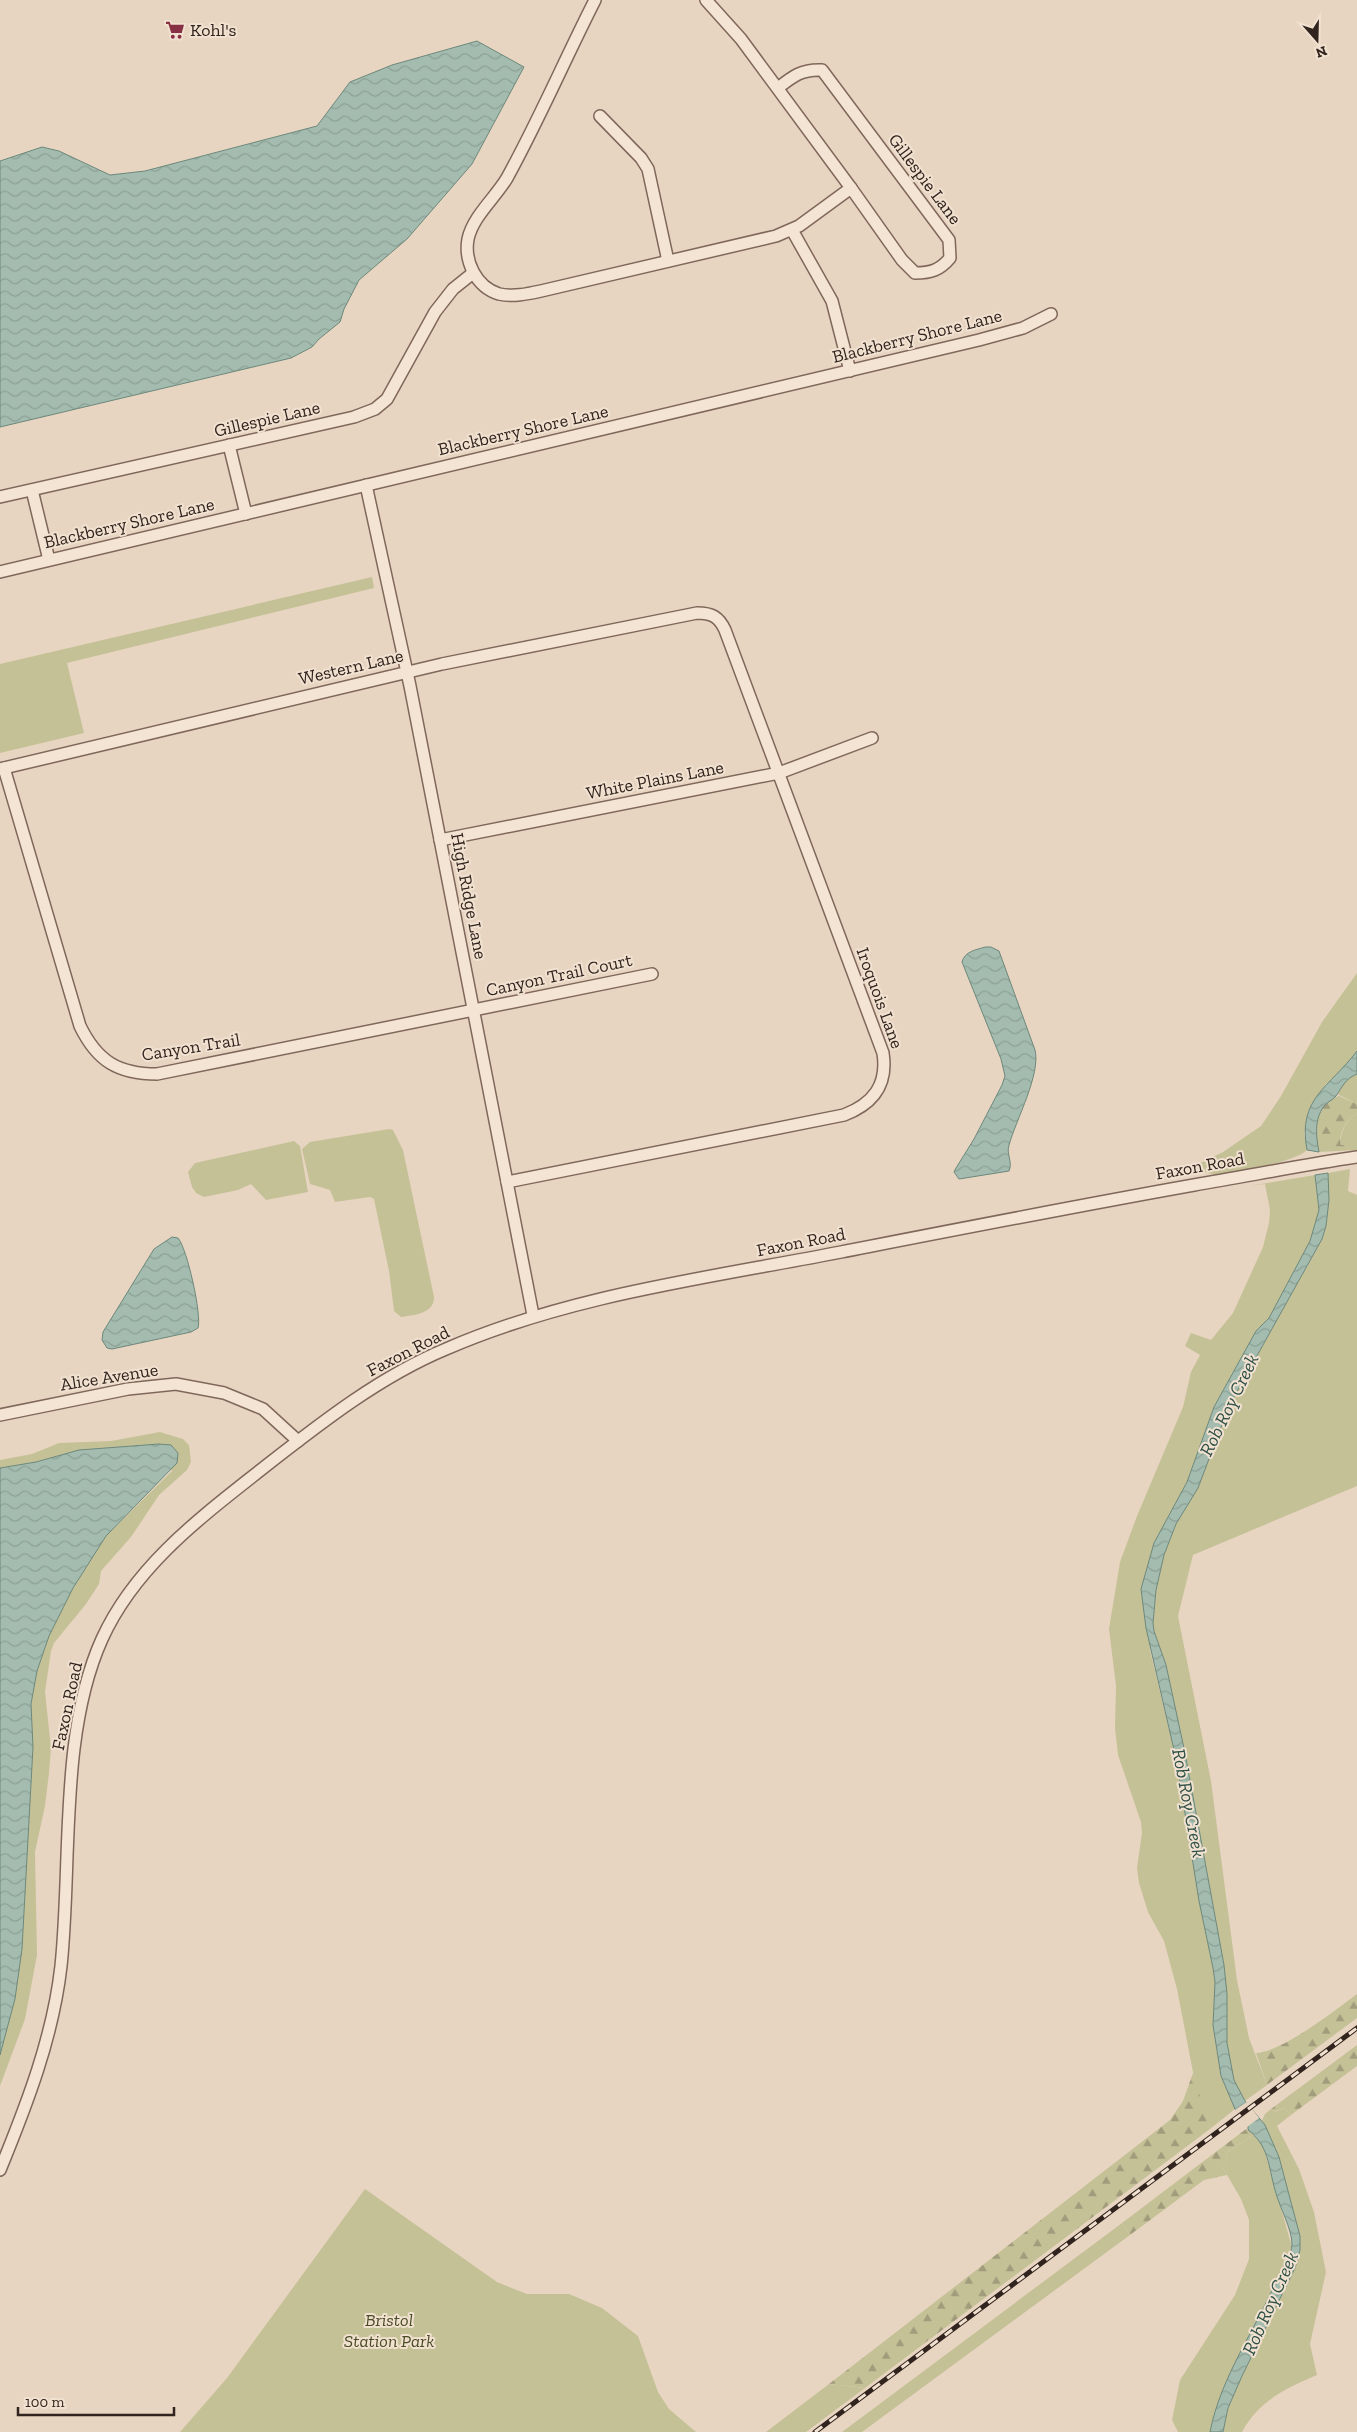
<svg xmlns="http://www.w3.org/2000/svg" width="1357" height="2432" font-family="'Zilla Slab',serif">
<defs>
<pattern id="forest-firs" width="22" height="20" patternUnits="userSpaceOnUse" patternTransform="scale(1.25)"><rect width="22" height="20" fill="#c5c197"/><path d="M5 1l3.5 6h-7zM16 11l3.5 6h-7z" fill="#a19c7b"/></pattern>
<pattern id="water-waves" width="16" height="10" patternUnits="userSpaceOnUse" patternTransform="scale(1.25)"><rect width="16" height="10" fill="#a3bcaf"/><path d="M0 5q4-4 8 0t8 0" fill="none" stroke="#8da196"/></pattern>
</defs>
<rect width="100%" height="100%" fill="#e8d5c1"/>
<g fill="#c5c197">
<path d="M 372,577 L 374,588 L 67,663 L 84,733 L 0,753 L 0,664 Z"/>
<path d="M 1357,973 L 1357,1051 L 1346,1066 L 1325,1085 L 1304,1133 L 1307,1150 C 1296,1162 1231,1174 1214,1174 C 1207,1174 1199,1169 1192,1167 L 1223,1152 L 1261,1126 L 1281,1096 L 1322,1022 Z"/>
<path d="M 1357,1074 L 1357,1104 L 1337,1094 L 1347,1078 Z"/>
<path d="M 1357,1113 L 1357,1145 L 1341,1145 C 1339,1133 1347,1119 1357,1113 Z"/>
<path d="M 389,1129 L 393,1130 L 403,1150 L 434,1297 C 434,1314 414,1315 401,1317 L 394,1311 L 389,1271 L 374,1199 L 370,1197 L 335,1202 L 330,1190 L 310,1184 L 302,1149 L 310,1142 Z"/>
<path d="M 294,1141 L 300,1146 L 308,1192 L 266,1200 L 251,1184 L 238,1190 L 204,1197 L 196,1193 L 192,1187 L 188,1172 L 195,1163 Z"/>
<path d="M 1350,1169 L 1348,1191 L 1357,1195 L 1357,1486 L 1193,1555 L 1178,1616 L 1211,1781 L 1237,1980 L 1249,2038 L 1267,2085 L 1245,2101 C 1242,2094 1237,2088 1234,2081 C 1221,2045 1228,2002 1224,1965 L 1185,1753 L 1166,1665 L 1154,1631 L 1153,1623 L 1156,1590 L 1164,1555 L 1176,1524 L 1198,1488 L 1229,1406 L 1322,1239 C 1329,1217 1329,1196 1328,1173 Z"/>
<path d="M 1315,1175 L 1319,1210 L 1310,1241 L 1269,1318 L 1256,1331 L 1214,1407 L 1187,1482 L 1154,1543 L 1150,1650 L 1177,1763 L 1199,1901 L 1213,1968 L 1215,1982 L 1213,2025 L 1221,2076 L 1235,2109 L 1210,2129 L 1197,2093 L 1177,1989 L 1164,1941 L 1148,1912 L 1139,1883 L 1137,1868 L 1142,1833 L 1141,1822 L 1118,1755 L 1115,1728 L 1116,1686 L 1109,1629 L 1120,1562 L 1137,1516 L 1183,1407 L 1191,1372 L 1200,1355 L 1185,1346 L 1191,1333 L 1211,1340 L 1233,1313 L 1263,1247 L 1269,1223 L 1270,1210 L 1265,1184 L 1249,1186 Z"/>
<path d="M 160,1432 L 183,1439 L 189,1445 L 191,1462 L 187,1470 L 159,1495 L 131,1537 L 101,1571 L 99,1584 L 86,1604 L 54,1643 L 51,1651 L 45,1692 L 51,1748 L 49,1773 L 45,1806 L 35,1852 L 37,1955 L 25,2019 L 0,2086 L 0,2055 L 22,1949 L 33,1747 L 31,1704 L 37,1671 L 49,1636 L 73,1587 L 106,1536 L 172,1471 L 159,1444 L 79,1450 L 36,1462 L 0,1468 L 0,1460 L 32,1454 L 59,1443 L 111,1441 Z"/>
<path d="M 1284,2108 L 1291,2115 L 1277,2126 L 1299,2169 L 1314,2212 L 1326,2272 L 1310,2344 L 1317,2375 C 1286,2388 1259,2401 1242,2432 L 1223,2432 L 1228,2408 L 1242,2376 L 1295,2268 L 1300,2236 L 1279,2157 L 1262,2120 L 1265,2114 L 1271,2109 L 1275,2112 Z"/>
<path d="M 1253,2135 L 1262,2142 L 1292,2247 C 1271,2312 1224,2364 1210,2432 L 1178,2432 L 1172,2420 L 1180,2380 L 1235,2295 L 1249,2259 L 1249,2220 L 1241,2199 L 1223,2168 L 1228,2158 L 1226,2153 Z"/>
<path d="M 365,2189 L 497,2282 L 527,2294 L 569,2294 L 602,2308 L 638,2336 L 658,2392 L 669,2409 L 696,2432 L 180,2432 L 227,2378 Z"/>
<path d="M 1122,2223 L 1130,2235 L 862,2432 L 842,2432 Z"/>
<path d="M 829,2384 L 865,2388 L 806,2432 L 766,2432 Z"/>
</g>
<g fill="url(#forest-firs)">
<path d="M 1339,1096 L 1357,1104 L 1357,1113 C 1347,1119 1338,1133 1341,1145 L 1357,1145 L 1357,1150 L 1319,1152 C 1315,1132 1314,1103 1339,1096 Z"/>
<path d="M 1357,1994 L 1357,2018 L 1267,2085 L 1256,2053 C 1280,2053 1336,2010 1357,1994 Z"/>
<path d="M 1357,2045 L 1357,2066 L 1291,2115 L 1284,2108 L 1274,2112 L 1271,2109 Z"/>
<path d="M 1193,2073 L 1210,2129 L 865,2388 L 829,2384 L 1170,2120 L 1183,2101 Z"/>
<path d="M 1246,2129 L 1253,2135 L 1226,2153 L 1228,2158 L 1223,2168 L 1227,2175 L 1204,2180 L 1130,2235 L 1122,2223 Z"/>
</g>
<g fill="url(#water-waves)" stroke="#6c887b">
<path d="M 477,41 L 524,67 L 472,164 L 407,239 L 359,280 L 344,309 L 340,322 L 319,339 L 312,347 L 291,358 L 0,427 L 0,161 L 42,147 L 59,151 L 110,175 L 145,171 L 317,126 L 350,82 L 392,65 Z"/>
<path d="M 985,947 L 991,947 L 999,951 L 1035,1050 C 1041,1074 1016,1120 1009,1145 C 1006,1154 1013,1162 1009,1171 L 959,1179 L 954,1172 L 956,1168 L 974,1139 L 1002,1085 L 1005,1076 L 1001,1059 L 962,962 C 965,951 976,950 985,947 Z"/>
<path d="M 1357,1051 L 1357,1074 C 1345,1079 1343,1086 1336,1096 C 1333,1100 1327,1102 1324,1106 C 1314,1120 1316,1136 1319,1152 L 1307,1150 C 1297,1098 1330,1087 1357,1051 Z"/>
<path d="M 1328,1173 L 1329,1200 L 1326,1226 L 1322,1239 L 1229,1406 L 1198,1488 L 1176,1524 L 1164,1555 L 1156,1590 L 1153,1623 L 1154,1631 L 1166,1665 L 1185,1753 L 1224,1965 L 1227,1994 L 1227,2043 L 1234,2080 L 1245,2101 L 1265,2125 L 1279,2157 L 1300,2236 L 1300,2250 L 1295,2268 L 1242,2376 L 1228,2408 L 1223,2432 L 1210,2432 C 1221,2376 1255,2331 1277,2279 C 1282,2268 1292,2256 1292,2244 C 1292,2229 1279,2206 1275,2190 C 1268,2165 1269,2146 1248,2130 L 1248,2126 L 1235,2109 L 1221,2076 L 1213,2025 L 1215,1982 L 1213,1968 L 1199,1901 L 1177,1763 L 1146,1628 L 1141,1589 L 1154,1543 L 1187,1482 L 1214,1407 L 1256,1331 L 1269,1318 L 1310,1241 L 1319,1210 L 1315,1175 Z"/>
<path d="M 172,1237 L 178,1238 C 187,1248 202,1315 198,1328 L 191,1332 L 112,1349 L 107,1348 L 102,1340 L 103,1332 L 154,1249 Z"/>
<path d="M 159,1444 L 171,1445 L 178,1453 L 177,1463 L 106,1536 L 73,1588 L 49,1636 L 37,1671 L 31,1704 L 33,1747 L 22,1949 L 15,1999 L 0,2055 L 0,1468 L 36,1462 L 79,1450 Z"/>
</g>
<path fill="#e8d5c1" d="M 1247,2102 L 1259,2118 L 1247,2127 L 1235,2110 Z"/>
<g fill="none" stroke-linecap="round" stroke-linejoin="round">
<g stroke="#80675b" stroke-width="14">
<g id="minor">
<path d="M 595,0 C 565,59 539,120 507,178 C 496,197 473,216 468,239 C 464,261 476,287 499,294 C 513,297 527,294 541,291 L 776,236 L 799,226 L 851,188 L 741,39 L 706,0"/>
<path d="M 778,88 C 793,76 802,69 822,70 L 949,240 L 950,258 C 940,270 931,273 915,273 L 902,260 L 851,188"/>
<path d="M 600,116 L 641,158 L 648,169 L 668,261"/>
<path d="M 792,230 L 832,301 L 850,371"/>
<path d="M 229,445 L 246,514"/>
<path d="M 366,485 L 410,686 L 533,1315"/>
<path d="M 32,490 L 49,560"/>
<path d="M 0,497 L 354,417 L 375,409 L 387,399 L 435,312 L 453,289 L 473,273"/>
<path d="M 0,572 L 979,340 L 1023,328 L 1051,314"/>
<path d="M 4,768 L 80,1026 C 97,1061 118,1074 157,1074 L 652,974"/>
<path d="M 0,769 L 442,664 L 697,613 C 712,613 719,617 725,630 L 883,1053 C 888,1085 873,1104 844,1115 L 507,1182"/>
<path d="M 440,840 L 779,773 L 872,738"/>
<path d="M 0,1415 L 128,1389 L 176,1384 L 224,1393 L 263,1409 L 298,1441"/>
<path d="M 0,2170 C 27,2104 53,2037 61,1966 C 72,1863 59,1734 102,1639 C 136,1564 204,1515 267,1465 C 322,1422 381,1376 446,1349 C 570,1295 708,1278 841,1252 C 959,1229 1076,1206 1194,1185 C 1248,1176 1302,1165 1357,1157"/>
</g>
</g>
<use href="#minor" stroke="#f4e4d4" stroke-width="11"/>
<g stroke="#31231d" stroke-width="5">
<path id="rail" d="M 815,2432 L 1357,2028"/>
</g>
<use href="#rail" stroke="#f1e1d0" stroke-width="3" stroke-dasharray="9" stroke-linecap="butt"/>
</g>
<defs>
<g id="supermarket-bare" transform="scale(1.5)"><path d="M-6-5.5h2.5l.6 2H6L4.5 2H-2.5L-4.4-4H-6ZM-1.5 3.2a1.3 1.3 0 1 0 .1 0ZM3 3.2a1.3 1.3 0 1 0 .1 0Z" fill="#893144" stroke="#f1e1d0" stroke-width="2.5" paint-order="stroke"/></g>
</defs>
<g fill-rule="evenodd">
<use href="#supermarket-bare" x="175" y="30"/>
</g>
<g text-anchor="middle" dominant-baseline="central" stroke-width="4" stroke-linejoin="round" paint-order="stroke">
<g font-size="18" fill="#31231d" stroke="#f1e1d0" text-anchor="start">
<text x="190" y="30">Kohl's</text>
</g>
<g font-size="18" fill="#31231d" stroke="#f1e1d0">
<text transform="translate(925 179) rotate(53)">Gillespie Lane</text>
<text transform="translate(917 336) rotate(-14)">Blackberry Shore Lane</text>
<text transform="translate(267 419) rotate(-13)">Gillespie Lane</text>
<text transform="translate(523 430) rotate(-13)">Blackberry Shore Lane</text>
<text transform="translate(129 523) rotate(-13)">Blackberry Shore Lane</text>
<text transform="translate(351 667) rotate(-13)">Western Lane</text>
<text transform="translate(655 780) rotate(-11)">White Plains Lane</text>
<text transform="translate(469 896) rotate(79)">High Ridge Lane</text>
<text transform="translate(559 975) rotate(-12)">Canyon Trail Court</text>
<text transform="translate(880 998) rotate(70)">Iroquois Lane</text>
<text transform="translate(191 1047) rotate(-9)">Canyon Trail</text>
<text transform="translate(1200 1166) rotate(-10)">Faxon Road</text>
<text transform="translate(801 1242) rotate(-11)">Faxon Road</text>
<text transform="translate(408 1351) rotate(-27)">Faxon Road</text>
<text transform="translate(109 1377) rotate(-9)">Alice Avenue</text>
<text transform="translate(67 1706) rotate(-78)">Faxon Road</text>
</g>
<g font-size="18" font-style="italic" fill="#4a4c26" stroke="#f1e1d0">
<text x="389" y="2320">Bristol<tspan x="389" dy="21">Station Park</tspan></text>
</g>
<g font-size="19" font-style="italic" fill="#2e5047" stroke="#f1e1d0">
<text transform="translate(1229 1405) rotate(-64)">Rob Roy Creek</text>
<text transform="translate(1189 1803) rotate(79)">Rob Roy Creek</text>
<text transform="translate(1270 2303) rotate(-66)">Rob Roy Creek</text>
</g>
</g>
<g transform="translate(1317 40) rotate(160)" stroke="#f1e1d0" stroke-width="4" paint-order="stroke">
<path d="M0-4L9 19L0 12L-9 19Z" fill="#31231d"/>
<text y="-8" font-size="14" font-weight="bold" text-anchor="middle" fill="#31231d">N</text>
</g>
<path d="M18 2407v8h156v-8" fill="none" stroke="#31231d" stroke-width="2.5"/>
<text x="25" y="2407" font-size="15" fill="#31231d" stroke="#f1e1d0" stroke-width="4" paint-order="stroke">100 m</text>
</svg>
